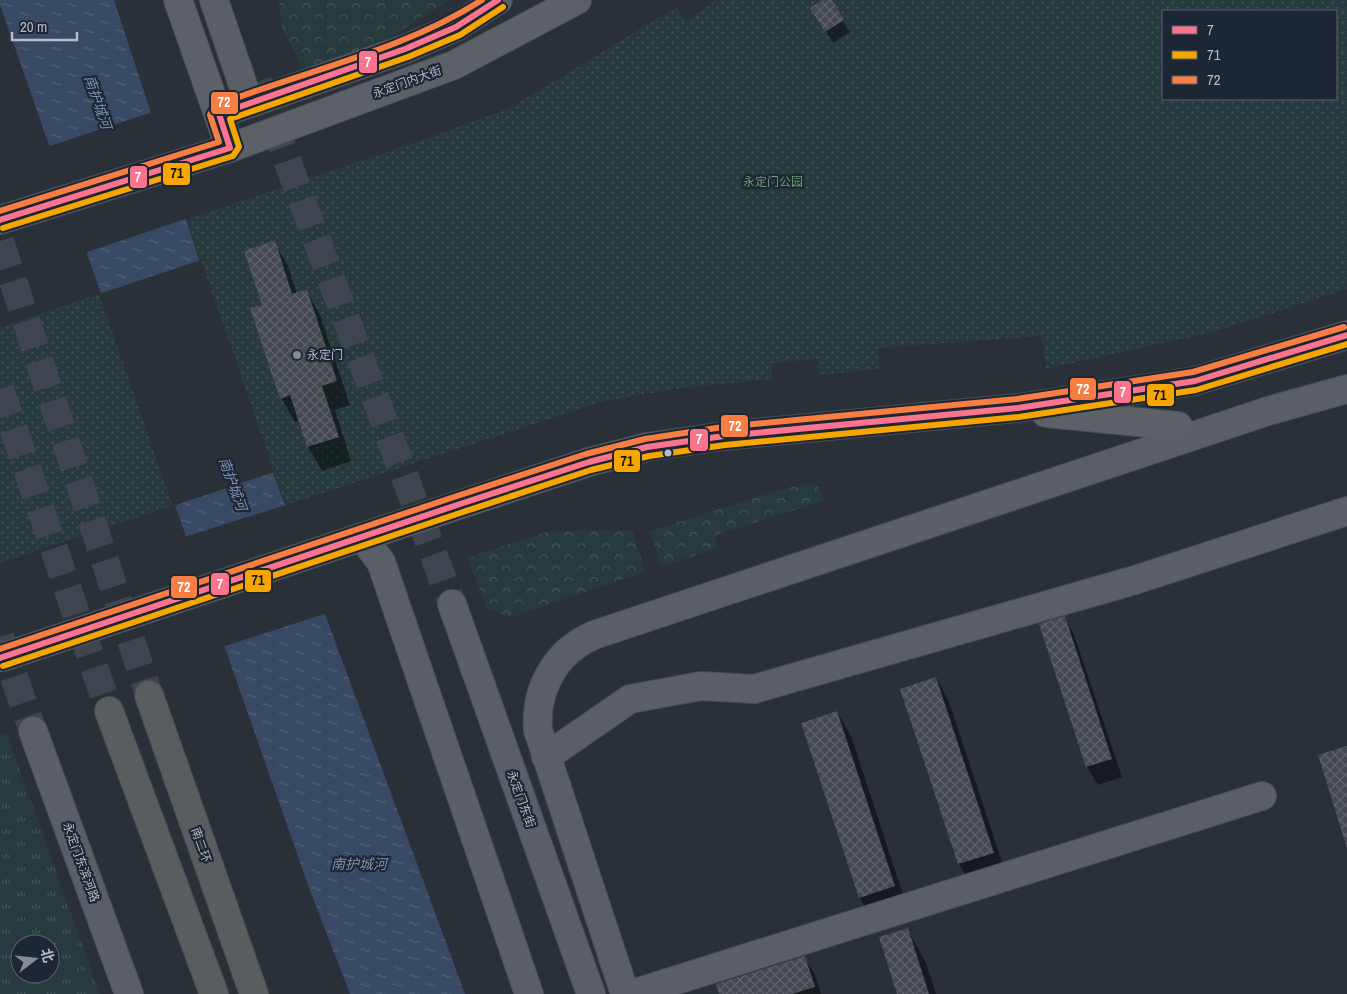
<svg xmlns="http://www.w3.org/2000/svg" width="1347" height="994" font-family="'Archivo Narrow','Noto Sans SC',sans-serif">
<defs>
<pattern id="grass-tufts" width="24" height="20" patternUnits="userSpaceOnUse" patternTransform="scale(1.25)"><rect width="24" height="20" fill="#273a3e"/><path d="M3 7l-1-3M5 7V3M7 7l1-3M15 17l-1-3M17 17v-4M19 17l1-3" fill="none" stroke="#445559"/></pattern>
<pattern id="forest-crowns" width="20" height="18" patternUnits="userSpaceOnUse" patternTransform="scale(1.25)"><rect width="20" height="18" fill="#273a3e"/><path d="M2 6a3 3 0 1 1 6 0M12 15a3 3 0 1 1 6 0" fill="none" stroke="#445559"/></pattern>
<pattern id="park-dots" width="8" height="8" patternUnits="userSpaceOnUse" patternTransform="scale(1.25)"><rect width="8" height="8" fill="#273a3e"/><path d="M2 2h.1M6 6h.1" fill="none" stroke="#445559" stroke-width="1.8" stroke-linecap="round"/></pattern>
<pattern id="water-ripples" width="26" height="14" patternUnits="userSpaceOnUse" patternTransform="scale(1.25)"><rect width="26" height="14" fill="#384963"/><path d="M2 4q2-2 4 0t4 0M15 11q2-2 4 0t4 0" fill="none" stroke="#526178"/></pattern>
<pattern id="building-cross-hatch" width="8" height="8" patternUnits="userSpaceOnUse" patternTransform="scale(1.25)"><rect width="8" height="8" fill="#444950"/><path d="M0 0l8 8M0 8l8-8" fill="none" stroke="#5d6168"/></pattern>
</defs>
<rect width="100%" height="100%" fill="#2a3038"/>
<path fill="url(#grass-tufts)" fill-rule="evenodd" d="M 7,734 L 88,961 L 100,994 L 0,994 L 0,735 ZM 20,944 L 50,944 L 50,974 L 20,974 Z"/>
<g fill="url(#forest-crowns)">
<path d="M 279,0 L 450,0 L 372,48 L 303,69 L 282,28 Z"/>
<path d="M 817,483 L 824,501 L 715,535 L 717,548 L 661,567 L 650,531 L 790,487 Z"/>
<path d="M 576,530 L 633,531 L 645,572 L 511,617 L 487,609 L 467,558 L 546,532 Z"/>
</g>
<path fill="url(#park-dots)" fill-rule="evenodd" d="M 716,0 L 1347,0 L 1347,289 L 1213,332 L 1046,369 L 1042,336 L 878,348 L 879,369 L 818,375 L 818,359 L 772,363 L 772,379 L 682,388 L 605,401 L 285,505 L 274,472 L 0,563 L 0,327 L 201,260 L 187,219 L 417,142 L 510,108 L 676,7 L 687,21 ZM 1163,11 L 1336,11 L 1336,99 L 1163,99 Z"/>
<path fill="url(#water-ripples)" d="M 0,0 L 114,0 L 237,375 L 465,994 L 350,994 L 308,885 L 0,5 Z"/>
<g fill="#2a3038">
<path d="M 153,112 L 188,218 L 84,253 L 47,147 Z"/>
<path d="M 201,260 L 274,472 L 173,506 L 99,294 Z"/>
<path d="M 286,505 L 327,613 L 222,647 L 184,537 Z"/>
</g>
<g fill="#0007">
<path d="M 825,0 L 830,0 L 850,32 L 833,43 L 819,20 Z"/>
<path d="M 274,242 L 288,266 L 297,294 L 307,291 L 320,315 L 350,405 L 335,410 L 351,461 L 322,471 L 308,447 L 299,420 L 295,422 L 281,398 L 263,305 Z"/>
<path d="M 1064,617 L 1074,635 L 1122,777 L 1098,785 L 1087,767 L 1040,625 Z"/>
<path d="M 936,678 L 949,702 L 1007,877 L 973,888 L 959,864 L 902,690 Z"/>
<path d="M 837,712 L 851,736 L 908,910 L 874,922 L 860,898 L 803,723 Z"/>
<path d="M 907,929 L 926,963 L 936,994 L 898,994 Z"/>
<path d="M 804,957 L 815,975 L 821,994 L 720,994 Z"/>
</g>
<g fill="url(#building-cross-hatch)">
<path d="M 823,0 L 832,0 L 844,20 L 825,32 L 810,8 Z"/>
<path d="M 275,240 L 292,294 L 307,289 L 337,381 L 322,386 L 339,437 L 307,447 L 290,395 L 280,399 L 250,308 L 262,305 L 244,251 Z"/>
<path d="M 1065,616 L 1112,759 L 1086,767 L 1039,624 Z"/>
<path d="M 936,677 L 994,853 L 958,864 L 900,689 Z"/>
<path d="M 837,711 L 895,886 L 859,898 L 801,723 Z"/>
<path d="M 1347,746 L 1347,848 L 1318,755 Z"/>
<path d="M 908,928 L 929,994 L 897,994 L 879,937 Z"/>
<path d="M 805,956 L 815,987 L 792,994 L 719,994 L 716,984 Z"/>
</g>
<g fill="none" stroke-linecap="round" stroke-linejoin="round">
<g stroke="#3f454e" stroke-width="28" stroke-dasharray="28 14" stroke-linecap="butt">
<path d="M 258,82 L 452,604"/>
<path d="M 0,637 L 33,731"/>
</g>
<g stroke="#3f454e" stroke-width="28" stroke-dasharray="28 14" stroke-linecap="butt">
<path d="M 0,241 L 149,695"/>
<path d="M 0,389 L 109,711"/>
</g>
<g stroke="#484c53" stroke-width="30">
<g id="minor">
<path d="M 214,0 L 244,88"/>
<path d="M 219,114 L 405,49 L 456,27 L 498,0"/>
<path d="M 362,537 L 381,562 L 529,994"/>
<path d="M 452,604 L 591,994"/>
<path d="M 33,731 L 129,994"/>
<path d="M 546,757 L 630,699 L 701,686 L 754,689 L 1135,580 L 1347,511"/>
<path d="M 625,994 L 538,730 C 535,689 555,652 594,635 L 1268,411 L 1347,389"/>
<path d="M 632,994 L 1262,796"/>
</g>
</g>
<g stroke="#484c55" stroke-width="30">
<g id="major">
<path d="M 178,0 L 230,148"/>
<path d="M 0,220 L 230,148 L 454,65 L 577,0"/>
<path d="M 1046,413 L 1178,426"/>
<path d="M 338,545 L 589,462 L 647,447 L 724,436 L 1018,408 L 1195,381 L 1347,335"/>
</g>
</g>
<g stroke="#474c53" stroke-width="30">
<g id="highway">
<path d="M 149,695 L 254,994"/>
<path d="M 109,711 L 214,994"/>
</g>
</g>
<use href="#minor" stroke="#5a5e66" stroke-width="28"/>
<use href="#major" stroke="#5c6168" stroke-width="28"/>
<use href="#highway" stroke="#5a5d60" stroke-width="28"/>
<g stroke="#484c55" stroke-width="30" stroke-linecap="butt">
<path id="major-bridge" d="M 0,658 L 338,545"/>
</g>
<use href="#major-bridge" stroke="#5c6168" stroke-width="28"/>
<g stroke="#1d2633" stroke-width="10">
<g id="bus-1">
<path d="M 0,220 L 230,148 L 219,114 L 405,49 L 456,27 L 498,0"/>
<path d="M 0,658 L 457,505 L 589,462 L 647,447 L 724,436 L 1018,408 L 1195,381 L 1347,335"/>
</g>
</g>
<g stroke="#1d2633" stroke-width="10">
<g id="bus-2">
<path d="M 3,228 L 233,156 L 239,147 L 230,119 L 408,57 L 460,35 L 503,7"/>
<path d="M 3,666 L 460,513 L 591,470 L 649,456 L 725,445 L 1019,417 L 1196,390 L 1347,344"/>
</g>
</g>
<g stroke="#1d2633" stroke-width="10">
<g id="bus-3">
<path d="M 0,211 L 219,142 L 210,115 L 215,106 C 303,71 401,52 482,0"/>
<path d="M 0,649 L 454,497 L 586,454 L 645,439 L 723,427 L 1017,399 L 1193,372 L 1344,327"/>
</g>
</g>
<use href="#bus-1" stroke="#fc738d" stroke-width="6"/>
<use href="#bus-2" stroke="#f7a600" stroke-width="6"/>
<use href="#bus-3" stroke="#f77d43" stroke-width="6"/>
</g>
<circle fill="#848b96" stroke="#1d2633" stroke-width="2" cx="297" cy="355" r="5"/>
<circle fill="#b4bcc9" stroke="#1d2633" stroke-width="2" cx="668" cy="453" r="4.5"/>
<g text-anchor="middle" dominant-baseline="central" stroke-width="4.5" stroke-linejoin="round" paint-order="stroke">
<g font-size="12" fill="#b4bcc9" stroke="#1d2633">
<text transform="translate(407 82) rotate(-20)">永定门内大街</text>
<text transform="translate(521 799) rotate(70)">永定门东街</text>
<text transform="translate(201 845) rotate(71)">南二环</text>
<text transform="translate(81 862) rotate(70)">永定门东滨河路</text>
</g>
<g font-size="12" fill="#6b9a76" stroke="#1d2633">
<text x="773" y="182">永定门公园</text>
</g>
<g font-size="12" fill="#b4bcc9" stroke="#1d2633" text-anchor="start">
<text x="307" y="355">永定门</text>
</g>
<g font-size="14" font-style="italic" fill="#7c92b1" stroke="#1d2633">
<text transform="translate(98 102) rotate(71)">南护城河</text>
<text transform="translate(233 484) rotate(70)">南护城河</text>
<text x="359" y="864">南护城河</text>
</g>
</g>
<g stroke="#1d2633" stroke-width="2">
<rect x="358" y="50" width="20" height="24" rx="5" fill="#fc738d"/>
<rect x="210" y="91" width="29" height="24" rx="5" fill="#f77d43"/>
<rect x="162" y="162" width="29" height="24" rx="5" fill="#f7a600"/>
<rect x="129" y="165" width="19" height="24" rx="5" fill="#fc738d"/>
<rect x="1069" y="377" width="28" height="24" rx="5" fill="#f77d43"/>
<rect x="1113" y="380" width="19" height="24" rx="5" fill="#fc738d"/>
<rect x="1146" y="383" width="29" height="24" rx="5" fill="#f7a600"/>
<rect x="720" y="414" width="29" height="24" rx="5" fill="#f77d43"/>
<rect x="689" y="428" width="20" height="24" rx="5" fill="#fc738d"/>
<rect x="613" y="449" width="28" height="24" rx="5" fill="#f7a600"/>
<rect x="244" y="569" width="28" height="24" rx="5" fill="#f7a600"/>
<rect x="210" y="572" width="20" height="24" rx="5" fill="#fc738d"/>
<rect x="170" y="575" width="28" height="24" rx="5" fill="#f77d43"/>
</g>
<g font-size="14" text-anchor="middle" font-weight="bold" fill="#fff">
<text x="368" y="67">7</text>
<text x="224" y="107">72</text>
<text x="138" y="182">7</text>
<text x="1083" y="394">72</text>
<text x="1123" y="397">7</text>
<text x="735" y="431">72</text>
<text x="699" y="444">7</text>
<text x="220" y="589">7</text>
<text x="184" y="592">72</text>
</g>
<g font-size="14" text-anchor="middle" font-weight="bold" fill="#111">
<text x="177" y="178">71</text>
<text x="1160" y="400">71</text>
<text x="627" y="466">71</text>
<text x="258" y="585">71</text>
</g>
<rect x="1162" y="10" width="175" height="90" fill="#1d2633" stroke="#59626f"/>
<rect x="1172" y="26" width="25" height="8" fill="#fc738d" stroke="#59626f"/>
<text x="1207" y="35" font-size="15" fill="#b4bcc9">7</text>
<rect x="1172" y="51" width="25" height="8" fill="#f7a600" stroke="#59626f"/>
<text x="1207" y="60" font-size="15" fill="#b4bcc9">71</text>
<rect x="1172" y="76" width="25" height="8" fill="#f77d43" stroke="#59626f"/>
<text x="1207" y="85" font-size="15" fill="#b4bcc9">72</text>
<g transform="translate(35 959) rotate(74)"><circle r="24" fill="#1d2633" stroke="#59626f"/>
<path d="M0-4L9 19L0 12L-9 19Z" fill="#848b96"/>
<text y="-8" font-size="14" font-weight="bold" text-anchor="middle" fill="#b4bcc9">北</text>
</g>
<path d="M12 32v8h65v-8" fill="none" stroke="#b4bcc9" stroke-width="2.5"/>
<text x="20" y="32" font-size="15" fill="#b4bcc9" stroke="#1d2633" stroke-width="4" paint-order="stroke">20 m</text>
</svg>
